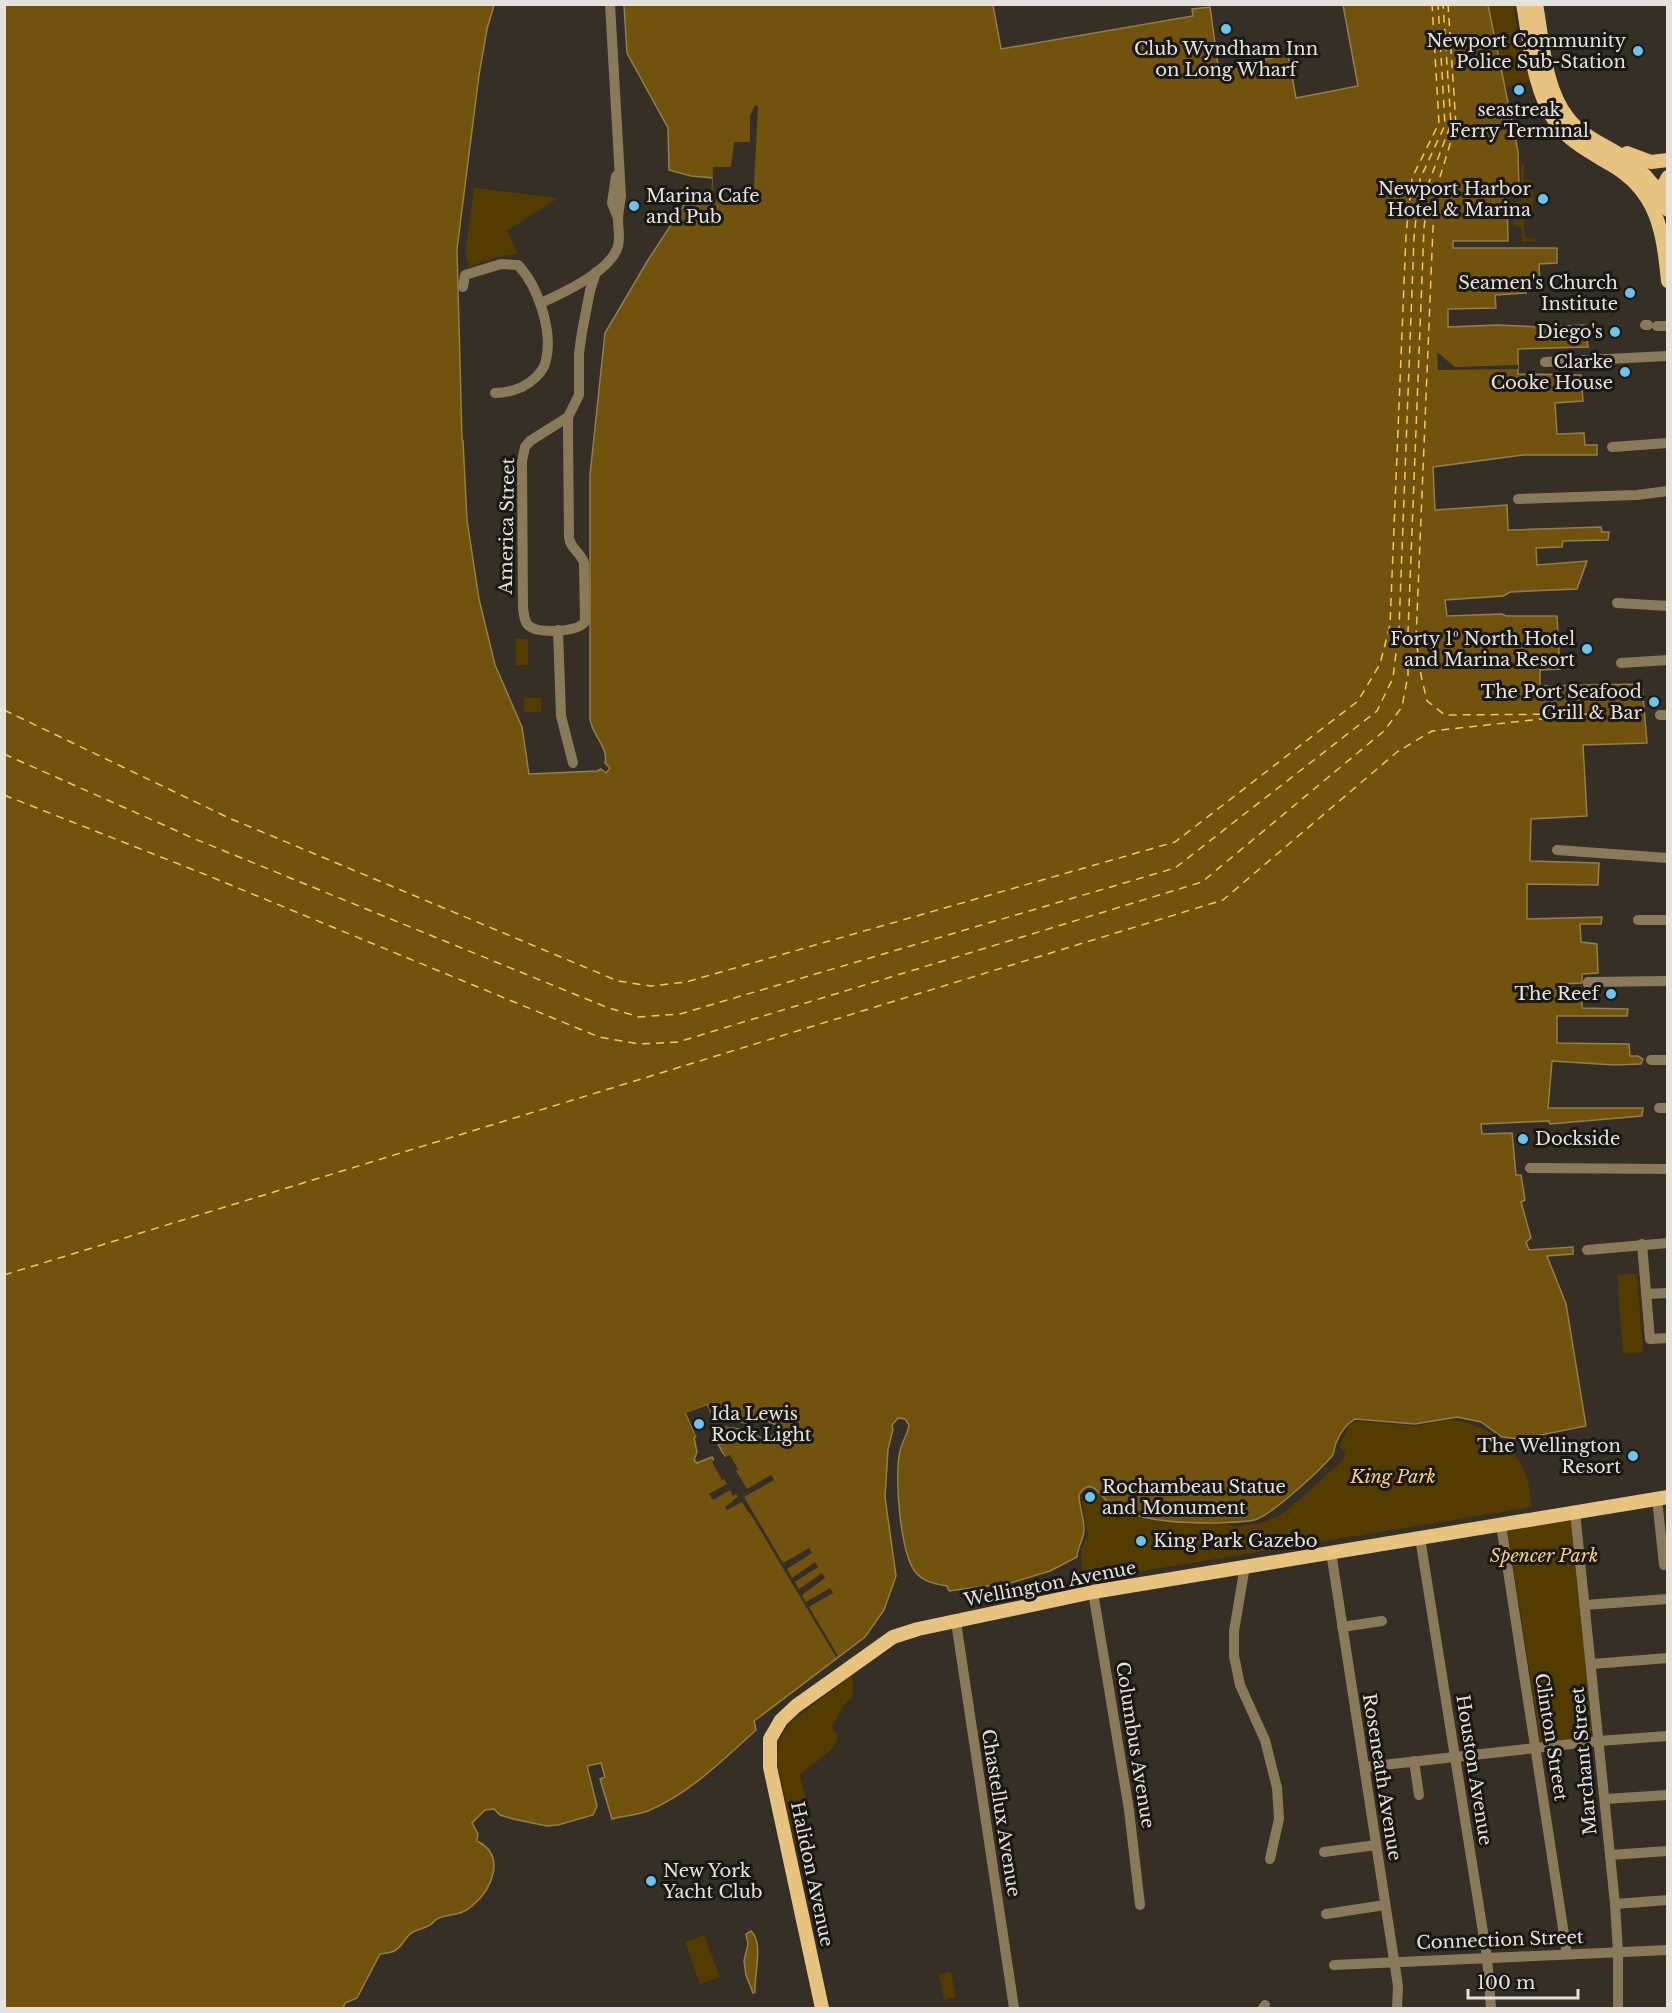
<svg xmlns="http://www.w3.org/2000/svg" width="1672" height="2013" font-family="'Libre Baskerville',serif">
<rect width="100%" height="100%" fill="#352f26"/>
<g fill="#543b00">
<path d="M 1488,5 L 1514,5 L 1517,33 L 1524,49 L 1530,82 L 1505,87 Z"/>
<path d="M 1521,163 L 1524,163 L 1524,180 L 1533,181 L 1533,217 L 1524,218 L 1524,234 L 1526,238 L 1535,238 L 1535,241 L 1522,242 L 1521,228 L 1513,224 L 1513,202 L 1521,201 Z"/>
<path d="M 474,188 L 558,198 L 507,231 L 518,254 L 500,256 L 469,267 L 465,253 Z"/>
<rect x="516" y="639" width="12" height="26"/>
<rect x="524" y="698" width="17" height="14"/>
<path d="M 1637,1273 L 1643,1352 L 1623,1354 L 1617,1275 Z"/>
<path d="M 1448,1420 C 1479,1421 1511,1441 1524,1470 C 1529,1482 1530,1494 1532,1507 L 1083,1581 L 1081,1549 L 1089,1533 L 1087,1531 L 1082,1501 L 1098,1492 L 1110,1506 L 1122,1512 L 1121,1514 L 1164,1522 L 1192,1524 L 1225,1523 L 1234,1527 L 1258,1524 L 1278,1516 L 1290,1508 L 1343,1460 L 1345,1453 L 1339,1446 L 1350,1424 L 1358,1421 L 1416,1426 Z"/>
<path d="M 1572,1519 L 1592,1730 L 1589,1737 L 1541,1743 L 1507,1529 Z"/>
<path d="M 851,1676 L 853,1687 L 852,1697 L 844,1705 L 832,1726 C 833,1730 836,1732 837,1735 C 841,1750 806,1766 800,1775 C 801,1783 804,1791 806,1799 C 811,1818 805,1828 795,1844 L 777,1760 L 779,1740 L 790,1723 Z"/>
<path d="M 704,1935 L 720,1977 L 700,1984 L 685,1942 Z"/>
<path d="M 951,1972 L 956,1997 L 944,2000 L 939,1974 Z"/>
</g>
<g fill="#71530d" stroke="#947e4b" stroke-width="1.5" fill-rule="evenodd">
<path d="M 5,5 L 494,5 L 487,29 L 479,75 L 457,249 L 462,439 L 463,441 L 467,520 L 479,599 L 495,665 L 522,727 L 529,774 L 597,771 L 601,769 L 606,773 L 610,768 L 605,763 C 609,747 591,735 590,718 L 590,475 L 605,333 L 648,260 L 684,205 L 692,198 L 712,199 L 713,178 L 691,176 L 669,170 L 668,128 L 627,53 L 624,5 L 993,5 L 1001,49 L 1193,16 L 1192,9 L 1210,7 L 1219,72 L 1255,65 L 1254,62 L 1288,54 L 1296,98 L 1358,86 L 1343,5 L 1488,5 L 1518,151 L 1519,189 L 1511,189 L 1511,194 L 1507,195 L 1508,241 L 1453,241 L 1453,248 L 1557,248 L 1557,263 L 1539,264 L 1540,288 L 1525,289 L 1526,293 L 1495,295 L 1496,308 L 1448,309 L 1448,327 L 1497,325 L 1543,327 L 1585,325 L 1588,347 L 1518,349 L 1518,374 L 1581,375 L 1583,401 L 1555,403 L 1557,434 L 1584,433 L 1585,445 L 1597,445 L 1597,455 L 1523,455 L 1433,467 L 1435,510 L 1507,505 L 1508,530 L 1601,527 L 1602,532 L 1609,532 L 1608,540 L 1563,541 L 1562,547 L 1536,548 L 1537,565 L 1587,561 L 1577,589 L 1510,592 L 1503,596 L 1445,600 L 1447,616 L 1502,614 L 1506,616 L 1557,616 L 1560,669 L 1540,670 L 1540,686 L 1642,684 L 1647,743 L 1583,745 L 1587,816 L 1531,819 L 1530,861 L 1599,863 L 1598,885 L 1527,884 L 1527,919 L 1602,917 L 1601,924 L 1580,924 L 1581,942 L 1597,944 L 1598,973 L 1582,974 L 1582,983 L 1560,984 L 1559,995 L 1582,997 L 1582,1008 L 1628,1009 L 1627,1016 L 1557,1016 L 1557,1043 L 1629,1044 L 1630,1056 L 1638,1056 L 1643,1059 L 1641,1064 L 1614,1065 L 1552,1061 L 1548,1108 L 1643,1108 L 1642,1116 L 1550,1124 L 1549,1121 L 1481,1124 L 1482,1134 L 1512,1133 L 1516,1175 L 1521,1175 L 1525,1200 L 1521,1202 L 1531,1238 L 1526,1242 L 1529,1250 L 1573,1247 L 1573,1254 L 1547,1256 L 1566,1304 L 1586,1426 L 1520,1439 L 1502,1437 L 1481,1422 L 1457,1417 L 1415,1424 L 1355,1419 C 1346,1424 1340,1433 1336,1443 C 1334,1448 1335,1452 1332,1456 C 1320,1470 1271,1516 1254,1520 C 1241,1523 1226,1522 1213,1523 C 1185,1523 1148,1522 1122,1510 C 1118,1508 1113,1506 1110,1504 C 1100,1496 1091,1475 1079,1495 C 1079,1507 1084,1517 1084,1529 C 1084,1540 1077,1547 1077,1557 L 1050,1571 L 1010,1583 L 949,1591 L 947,1586 C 936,1584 926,1583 917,1574 C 900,1556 894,1476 900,1451 C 902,1441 908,1434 909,1425 L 905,1419 L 898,1418 L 892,1425 L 893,1430 L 888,1449 L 885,1497 L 896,1576 L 884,1610 L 865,1637 L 754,1721 L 756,1730 C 724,1759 689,1794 648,1811 C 637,1815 624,1816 612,1819 L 600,1779 L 605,1777 L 601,1763 L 587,1766 L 597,1806 L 593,1815 L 558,1825 L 547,1826 L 513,1819 L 500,1815 L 494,1809 L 485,1810 L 472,1823 L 478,1834 L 477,1841 C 507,1856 492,1889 472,1906 C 460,1917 448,1913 437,1919 C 435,1920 433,1923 430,1925 C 425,1928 419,1929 413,1932 C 405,1936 402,1948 394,1951 C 390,1953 384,1953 380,1954 L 357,1998 L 345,2003 L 343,2008 L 5,2008 ZM 707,1405 L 714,1421 C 728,1419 748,1429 760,1418 L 779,1426 L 779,1429 C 766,1446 760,1437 746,1430 C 738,1427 725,1426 717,1426 L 719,1431 L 723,1434 L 723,1444 L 718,1444 L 733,1472 L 725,1477 L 712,1457 L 697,1463 L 694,1460 L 697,1452 L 694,1438 L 696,1436 L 686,1414 Z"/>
<path d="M 751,1931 C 764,1942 754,1976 755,1992 L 753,1993 L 746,1975 L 744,1961 L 748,1944 L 746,1934 Z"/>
</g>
<g fill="#352f26">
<path d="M 755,105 L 758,106 L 754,187 L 751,187 L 751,201 L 712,199 L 713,167 L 731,167 L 734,142 L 750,142 L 750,116 Z"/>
<path d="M 1437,352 L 1455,367 L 1518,365 L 1518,369 L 1438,370 Z"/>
<path d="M 707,1405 L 714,1421 L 722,1420 L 748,1424 L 746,1426 L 727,1424 L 746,1427 L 744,1429 L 723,1426 L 714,1427 L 705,1409 L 690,1415 L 699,1434 L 696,1436 L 686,1413 Z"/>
<path d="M 723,1454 L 725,1457 L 730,1455 L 738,1469 L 736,1471 L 747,1489 L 771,1475 L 774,1480 L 744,1497 L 783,1563 L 809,1548 L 812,1553 L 787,1569 L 792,1578 L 815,1562 L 818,1567 L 795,1582 L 799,1589 L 822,1573 L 825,1578 L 802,1595 L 806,1602 L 830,1588 L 833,1593 L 809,1607 L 838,1656 L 836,1657 L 750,1513 L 749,1513 L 742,1502 L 727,1510 L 725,1507 L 733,1501 L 733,1500 L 738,1497 L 736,1494 L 733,1496 L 730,1490 L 713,1500 L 709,1494 L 727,1484 L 724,1479 L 722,1480 L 712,1462 L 717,1457 L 726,1473 L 729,1471 L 720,1455 Z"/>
</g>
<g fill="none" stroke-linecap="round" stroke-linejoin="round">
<g stroke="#fdc555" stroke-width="1.5" stroke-dasharray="8 6" stroke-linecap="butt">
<path d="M 1448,4 L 1456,125 L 1439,180 L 1433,228 L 1416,639 L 1421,675 L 1427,701 L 1445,715 L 1577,714"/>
<path d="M 4,710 L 229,818 L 618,981 L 651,986 L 686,982 L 1175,842 L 1358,701 L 1380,664 L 1390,625 L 1406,235 L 1412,178 L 1439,123 L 1432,4"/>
<path d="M 4,754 L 195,839 L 606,1007 L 639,1017 L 680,1014 L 1175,868 L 1377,711 L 1393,678 L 1399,628 L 1414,238 L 1420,179 L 1445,125 L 1438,4"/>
<path d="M 4,795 L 204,874 L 599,1037 L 639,1044 L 678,1042 L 1202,882 L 1384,731 L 1402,707 L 1408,675 L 1408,632 L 1424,228 L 1429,182 L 1451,124 L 1443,4"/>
<path d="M 4,1275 L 1223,900 L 1397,752 L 1432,731 L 1587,714"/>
</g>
<g stroke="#8b7a5a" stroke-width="10">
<path d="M 616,176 L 612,203 L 617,216"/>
<path d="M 463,287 L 465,275 L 501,264 L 518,265 C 538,286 553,331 546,360 C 544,372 532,382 522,387 C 513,391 505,393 495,393"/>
<path d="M 541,303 C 563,293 607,273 617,249 C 621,240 618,229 618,220 C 618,212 620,204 621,196 L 610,4"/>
<path d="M 1645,325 L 1648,325"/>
<path d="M 1657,326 L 1668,326"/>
<path d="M 1545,362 L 1668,356"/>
<path d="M 568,417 L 530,441 L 525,447 L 522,461 L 523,608 C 524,614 524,622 529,626 C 540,634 577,632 585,622 L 584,563 C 581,552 570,549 569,537 L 568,431 L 568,417 L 579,395 L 579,353 L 582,332 L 590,291 L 596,272"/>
<path d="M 1612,447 L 1668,443"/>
<path d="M 1518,499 L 1637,495 L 1668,491"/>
<path d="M 1617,603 L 1668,606"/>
<path d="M 558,630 L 561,716 L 573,763"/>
<path d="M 1621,663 L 1668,660"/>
<path d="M 1660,715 L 1668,715"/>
<path d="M 1557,850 L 1668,858"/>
<path d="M 1638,920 L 1668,920"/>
<path d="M 1593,982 L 1588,982 L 1588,984 L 1593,984 L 1593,982 L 1668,981"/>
<path d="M 1651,1060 L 1668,1060"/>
<path d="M 1659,1108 L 1668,1108"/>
<path d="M 1530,1168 L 1668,1169"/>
<path d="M 1642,1244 L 1650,1339 L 1668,1338"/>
<path d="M 1587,1250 L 1668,1243"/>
<path d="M 1646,1294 L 1668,1293"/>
<path d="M 1657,1499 L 1664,1565"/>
<path d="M 1575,1512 L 1615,1904 L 1618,1952 L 1618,2008"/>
<path d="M 1501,1525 L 1567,1954"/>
<path d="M 1420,1538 L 1487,1957 L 1491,2008"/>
<path d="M 1331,1552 L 1398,1986 L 1397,2008"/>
<path d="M 1245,1566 L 1234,1631 L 1234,1656 L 1240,1685 L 1265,1740 L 1277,1788 L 1279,1819 L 1270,1859"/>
<path d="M 1093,1592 L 1129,1810 L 1140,1905"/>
<path d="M 1585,1605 L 1668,1599"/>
<path d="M 956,1622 L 1014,2008"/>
<path d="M 1342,1627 L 1382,1621"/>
<path d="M 1592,1664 L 1668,1658"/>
<path d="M 1414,1761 L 1419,1795"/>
<path d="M 1365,1767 L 1599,1741 L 1668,1736"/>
<path d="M 1605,1799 L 1668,1795"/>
<path d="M 1324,1852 L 1376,1845"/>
<path d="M 1610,1855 L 1668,1851"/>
<path d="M 1615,1904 L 1668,1900"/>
<path d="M 1326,1914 L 1385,1905"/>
<path d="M 1334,1965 L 1668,1950"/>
<path d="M 1263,2008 L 1265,2005"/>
</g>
<g stroke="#e7c37f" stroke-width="14">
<path d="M 1523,4 C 1530,43 1533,90 1556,123 C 1570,142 1590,152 1610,164 C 1658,191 1663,232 1668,281"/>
<path d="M 1536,4 C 1543,41 1544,88 1568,118 C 1582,136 1601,143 1620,155 C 1641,168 1657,187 1668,210"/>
<path d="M 1627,153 L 1651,162 L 1668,160"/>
<path d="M 1656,199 L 1668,177"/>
<path d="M 822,2008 L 770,1767 L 770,1739 L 781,1720 L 796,1706 L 893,1637 L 918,1629 L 1093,1592 L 1668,1497"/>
</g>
</g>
<g fill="#69c4f1" stroke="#1a1814" stroke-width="2">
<circle cx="1226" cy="29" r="6"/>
<circle cx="1638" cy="51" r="6"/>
<circle cx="1519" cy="90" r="6"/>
<circle cx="1543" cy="199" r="6"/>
<circle cx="634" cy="206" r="6"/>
<circle cx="1630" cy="293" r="6"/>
<circle cx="1615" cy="332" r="6"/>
<circle cx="1625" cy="372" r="6"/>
<circle cx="1587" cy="649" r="6"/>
<circle cx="1654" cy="702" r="6"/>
<circle cx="1611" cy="994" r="6"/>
<circle cx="1523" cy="1139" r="6"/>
<circle cx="699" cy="1424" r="6"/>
<circle cx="1633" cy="1456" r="6"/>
<circle cx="1090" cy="1497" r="6"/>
<circle cx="1141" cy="1541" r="6"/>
<circle cx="651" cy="1881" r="6"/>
</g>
<g text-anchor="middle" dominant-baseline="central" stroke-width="6" stroke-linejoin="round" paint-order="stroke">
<g font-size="18" fill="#e5e1dc" stroke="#1a1814" text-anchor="end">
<text x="1626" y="41">Newport Community<tspan x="1626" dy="21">Police Sub-Station</tspan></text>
<text x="1226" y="49" text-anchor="middle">Club Wyndham Inn<tspan x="1226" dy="21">on Long Wharf</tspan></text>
<text x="1519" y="110" text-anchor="middle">seastreak<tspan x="1519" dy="21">Ferry Terminal</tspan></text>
<text x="1531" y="189">Newport Harbor<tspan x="1531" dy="21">Hotel &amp; Marina</tspan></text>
<text x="646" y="196" text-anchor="start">Marina Cafe<tspan x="646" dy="21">and Pub</tspan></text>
<text x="1618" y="283">Seamen's Church<tspan x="1618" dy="21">Institute</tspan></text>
<text x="1603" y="332">Diego's</text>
<text x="1613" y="362">Clarke<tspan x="1613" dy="21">Cooke House</tspan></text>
<text x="1575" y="639">Forty 1⁰ North Hotel<tspan x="1575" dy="21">and Marina Resort</tspan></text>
<text x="1642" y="692">The Port Seafood<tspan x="1642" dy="21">Grill &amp; Bar</tspan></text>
<text x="1599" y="994">The Reef</text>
<text x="1535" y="1139" text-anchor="start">Dockside</text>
<text x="711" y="1414" text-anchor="start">Ida Lewis<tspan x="711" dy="21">Rock Light</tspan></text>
<text x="1621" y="1446">The Wellington<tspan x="1621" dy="21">Resort</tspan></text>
<text x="1102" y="1487" text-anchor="start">Rochambeau Statue<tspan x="1102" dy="21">and Monument</tspan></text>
<text x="1153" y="1541" text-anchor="start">King Park Gazebo</text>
<text x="663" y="1871" text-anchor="start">New York<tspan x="663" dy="21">Yacht Club</tspan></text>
</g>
<g font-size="18" fill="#e5e1dc" stroke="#1a1814">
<text transform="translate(507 526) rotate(-89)">America Street</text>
<text transform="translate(1050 1584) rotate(-11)">Wellington Avenue</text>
<text transform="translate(1551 1737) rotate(81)">Clinton Street</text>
<text transform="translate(1135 1745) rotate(81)">Columbus Avenue</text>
<text transform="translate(1584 1761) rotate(-95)">Marchant Street</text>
<text transform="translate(1474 1770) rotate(81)">Houston Avenue</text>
<text transform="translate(1382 1777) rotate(81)">Roseneath Avenue</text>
<text transform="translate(1001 1813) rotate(81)">Chastellux Avenue</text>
<text transform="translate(812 1874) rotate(78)">Halidon Avenue</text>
<text transform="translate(1500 1940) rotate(-2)">Connection Street</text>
</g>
<g font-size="18" font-style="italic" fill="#fccf7c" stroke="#1a1814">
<text x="1393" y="1477">King Park</text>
<text x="1544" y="1556">Spencer Park</text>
</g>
</g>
<rect width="1672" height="2013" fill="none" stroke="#e5e1dc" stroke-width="12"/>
<path d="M1468 1989v9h110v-9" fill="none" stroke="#e5e1dc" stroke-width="3"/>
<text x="1477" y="1989" font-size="18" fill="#e5e1dc" stroke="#1a1814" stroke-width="4.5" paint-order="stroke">100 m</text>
</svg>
